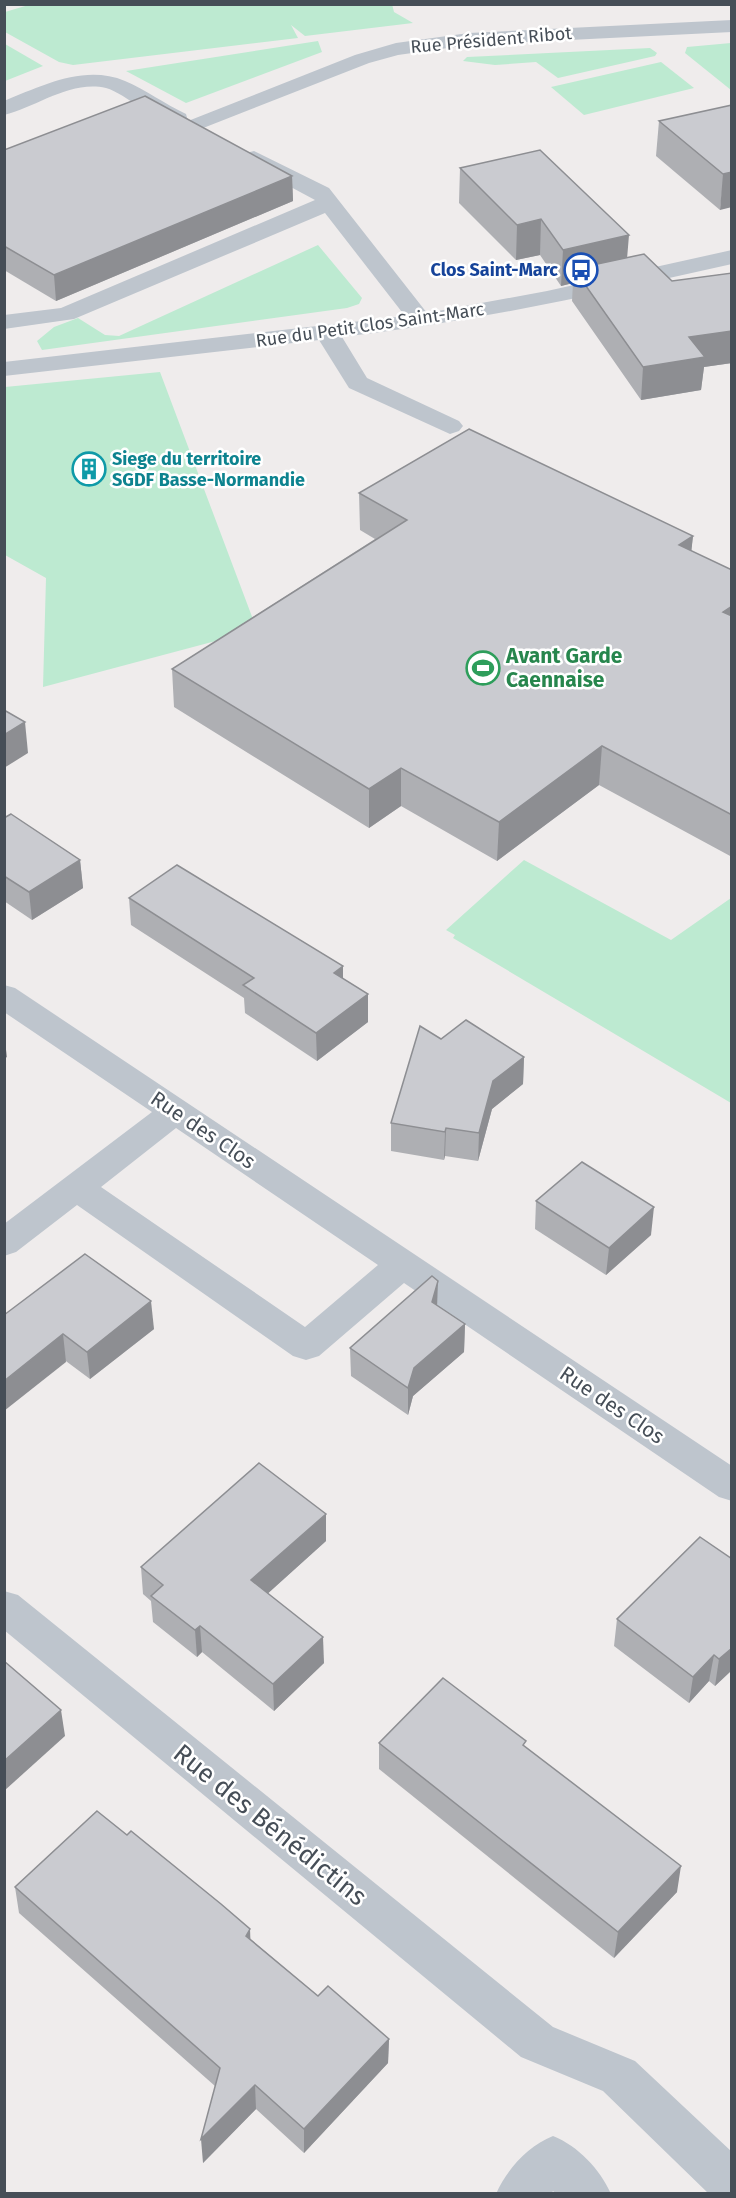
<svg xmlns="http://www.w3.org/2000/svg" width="736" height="2198" font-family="'Fira Sans',sans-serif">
<rect width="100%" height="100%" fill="#efecec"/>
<g fill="#bdead1">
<path d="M 32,4 L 392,4 L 394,12 L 413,23 L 305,36 L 291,25 L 298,38 L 73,65 L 59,62 L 5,32 L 5,12 Z"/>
<path d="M 318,41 L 322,52 L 186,103 L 126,71 Z"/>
<path d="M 731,43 L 731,90 L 685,53 L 687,47 Z"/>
<path d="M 5,44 L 43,66 L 5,81 Z"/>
<path d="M 650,48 L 657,53 L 655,56 L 558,78 L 536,62 L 495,65 L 463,61 L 467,57 Z"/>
<path d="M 661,62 L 694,88 L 584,115 L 551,87 Z"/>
<path d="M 318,245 L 362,298 L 359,304 L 347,308 L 42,350 L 37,341 L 54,327 L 78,318 L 105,335 L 119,336 Z"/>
<path d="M 160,372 L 257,630 L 43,687 L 46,578 L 5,555 L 5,387 Z"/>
<path d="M 524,860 L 671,940 L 731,898 L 731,1103 L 453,938 L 455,935 L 446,930 Z"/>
</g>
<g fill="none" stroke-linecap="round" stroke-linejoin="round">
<g fill="#bec5cd" fill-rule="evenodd">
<path d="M 732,20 L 732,32 L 469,45 L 398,55 L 369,63 L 193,132 L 185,131 L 184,124 C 162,130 128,94 106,88 C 70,80 37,107 4,115 L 4,101 C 42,86 84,64 125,81 C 146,90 165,104 186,114 L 188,121 L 355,55 L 396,43 L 469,33 Z"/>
<path d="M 254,151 L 329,188 L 427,313 L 547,291 L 732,250 L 732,264 C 602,293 474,322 342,337 L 367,378 L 459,421 L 463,426 L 459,431 L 450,434 L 349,388 L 319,340 L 4,376 L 4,362 L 405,316 L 325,213 L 74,319 L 4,329 L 4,315 L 61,308 L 315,200 L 246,163 L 243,158 L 246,153 Z"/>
<path d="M 4,985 L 15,988 L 732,1466 L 732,1501 L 719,1497 L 404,1283 L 319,1356 L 306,1360 L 293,1356 L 77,1205 L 16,1252 L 4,1256 L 4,1224 L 152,1112 L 4,1012 ZM 176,1128 L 378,1265 L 305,1327 L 101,1187 Z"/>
<path d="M 4,1591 L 18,1595 L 553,2027 L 635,2061 L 732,2152 L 732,2194 L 709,2194 L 603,2091 L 521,2057 L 4,1630 Z"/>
<path d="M 553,2136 C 578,2146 600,2169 611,2194 L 556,2194 L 553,2191 L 551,2194 L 496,2194 C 507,2169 528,2146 553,2136 Z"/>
</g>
</g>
<g fill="#aeafb3">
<path d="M 732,105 L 720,210 L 656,156 L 659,121 Z"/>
<path d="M 4,150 L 292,176 L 293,201 L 56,301 L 4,270 Z"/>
<path d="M 460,168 L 672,281 L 732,273 L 732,363 L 704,367 L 701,390 L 641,400 L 572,301 L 573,283 L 561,286 L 540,255 L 516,260 L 459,203 Z"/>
<path d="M 359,493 L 693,536 L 691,551 L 732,570 L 732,857 L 599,785 L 497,861 L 401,806 L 369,828 L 174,707 L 172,669 L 375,539 L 360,530 Z"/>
<path d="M 4,818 L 80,860 L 83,888 L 32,920 L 4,901 Z"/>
<path d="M 129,898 L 343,979 L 368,1022 L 317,1061 L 245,1013 L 244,998 L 131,925 Z"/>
<path d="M 441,1039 L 524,1057 L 523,1084 L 492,1109 L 478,1161 L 445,1156 L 444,1160 L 391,1151 L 391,1123 Z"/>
<path d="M 536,1201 L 651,1235 L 606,1275 L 535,1229 Z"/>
<path d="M 437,1305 L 465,1324 L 464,1352 L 413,1396 L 408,1415 L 351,1376 L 350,1348 Z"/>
<path d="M 4,1315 L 154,1329 L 90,1379 Z"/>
<path d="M 326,1541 L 268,1593 L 324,1663 L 274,1711 L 202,1652 L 197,1657 L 153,1622 L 151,1601 L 143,1594 L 141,1567 Z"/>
<path d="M 732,1559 L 732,1670 L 715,1686 L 709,1681 L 689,1703 L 614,1646 L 617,1619 Z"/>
<path d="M 379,1743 L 677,1892 L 614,1958 L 379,1769 Z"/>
<path d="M 127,1835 L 318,1996 L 389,2039 L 388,2063 L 304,2153 L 256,2109 L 203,2163 L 215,2086 L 19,1913 L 15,1887 Z"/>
</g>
<g fill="#8d8e92">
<path d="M 732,172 L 732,207 L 720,210 L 723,174 Z"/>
<path d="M 292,176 L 293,201 L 56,301 L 54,275 Z"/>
<path d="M 541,219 L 540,255 L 516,260 L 517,225 Z"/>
<path d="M 629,235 L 626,271 L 574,269 L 573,283 L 561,286 L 563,250 Z"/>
<path d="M 732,331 L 732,363 L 704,367 L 701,390 L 641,400 L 643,367 L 689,337 Z"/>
<path d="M 693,536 L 689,573 L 679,545 Z"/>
<path d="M 732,606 L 732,640 L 723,612 Z"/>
<path d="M 25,722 L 28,753 L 4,768 L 4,735 Z"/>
<path d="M 602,746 L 599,785 L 497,861 L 499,822 Z"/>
<path d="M 401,768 L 401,806 L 369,828 L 369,789 Z"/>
<path d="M 80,860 L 83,888 L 32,920 L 29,892 Z"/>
<path d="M 343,966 L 343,994 L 334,973 Z"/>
<path d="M 368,994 L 368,1022 L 317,1061 L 316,1033 Z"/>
<path d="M 4,1034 L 7,1057 L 4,1059 Z"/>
<path d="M 524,1057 L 523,1084 L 492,1109 L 478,1161 L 479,1133 L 493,1081 Z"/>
<path d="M 446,1128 L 445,1156 L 444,1160 L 445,1132 Z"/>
<path d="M 654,1207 L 651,1235 L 606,1275 L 609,1248 Z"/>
<path d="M 438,1281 L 437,1308 L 432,1302 Z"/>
<path d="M 151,1301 L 154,1329 L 90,1379 L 87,1352 Z"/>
<path d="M 465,1324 L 464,1352 L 413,1396 L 408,1415 L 408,1388 L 414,1368 Z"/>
<path d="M 63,1334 L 66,1362 L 4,1411 L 4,1381 Z"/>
<path d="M 326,1514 L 326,1541 L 253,1607 L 251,1580 Z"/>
<path d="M 200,1626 L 202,1652 L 197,1657 L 195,1630 Z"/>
<path d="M 323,1637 L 324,1663 L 274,1711 L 273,1684 Z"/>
<path d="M 732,1648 L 732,1670 L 715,1686 L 719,1659 Z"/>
<path d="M 714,1655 L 709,1681 L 689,1703 L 693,1677 Z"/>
<path d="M 61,1710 L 65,1736 L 4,1791 L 4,1761 Z"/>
<path d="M 681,1866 L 677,1892 L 614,1958 L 618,1932 Z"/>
<path d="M 250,1929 L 251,1954 L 246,1936 Z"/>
<path d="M 389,2039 L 388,2063 L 304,2153 L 304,2129 Z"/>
<path d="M 255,2085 L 256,2109 L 203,2163 L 201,2139 Z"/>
</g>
<g fill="#cacbd0" stroke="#8d8e92" stroke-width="1.5">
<path d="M 145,96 L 292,176 L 54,275 L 4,246 L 4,150 Z"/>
<path d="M 732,105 L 732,172 L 723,174 L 659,121 Z"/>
<path d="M 540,150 L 629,235 L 563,250 L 541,219 L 517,225 L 460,168 Z"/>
<path d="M 644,254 L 672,281 L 732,273 L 732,331 L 689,337 L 705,357 L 643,367 L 574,269 Z"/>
<path d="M 469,429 L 693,536 L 679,545 L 732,570 L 732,606 L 723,612 L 732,616 L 732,815 L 602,746 L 499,822 L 401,768 L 369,789 L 172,669 L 407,520 L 359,493 Z"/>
<path d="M 4,710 L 25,722 L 4,735 Z"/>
<path d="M 11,814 L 80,860 L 29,892 L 4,876 L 4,818 Z"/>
<path d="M 177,865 L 343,966 L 334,973 L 368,994 L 316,1033 L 243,985 L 254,978 L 129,898 Z"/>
<path d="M 466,1020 L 524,1057 L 493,1081 L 479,1133 L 446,1128 L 445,1132 L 391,1123 L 420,1026 L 441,1039 Z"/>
<path d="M 582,1162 L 654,1207 L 609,1248 L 536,1201 Z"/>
<path d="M 85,1254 L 151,1301 L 87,1352 L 63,1334 L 4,1381 L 4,1315 Z"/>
<path d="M 432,1276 L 438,1281 L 432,1302 L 465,1324 L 414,1368 L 408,1388 L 350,1348 Z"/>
<path d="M 259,1463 L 326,1514 L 251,1580 L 323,1637 L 273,1684 L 200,1626 L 195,1630 L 151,1596 L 163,1585 L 141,1567 Z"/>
<path d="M 700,1537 L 732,1559 L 732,1648 L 719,1659 L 714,1655 L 693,1677 L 617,1619 Z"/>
<path d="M 4,1661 L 61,1710 L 4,1761 Z"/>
<path d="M 443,1678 L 526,1741 L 523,1745 L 681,1866 L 618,1932 L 379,1743 Z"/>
<path d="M 97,1811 L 127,1835 L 131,1831 L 221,1904 L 250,1929 L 246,1936 L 318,1996 L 328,1986 L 389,2039 L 304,2129 L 255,2085 L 201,2139 L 220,2068 L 15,1887 Z"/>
</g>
<defs>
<g id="bus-ring" transform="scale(1.725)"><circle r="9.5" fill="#fff" stroke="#1a4fb4" stroke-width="1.5"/><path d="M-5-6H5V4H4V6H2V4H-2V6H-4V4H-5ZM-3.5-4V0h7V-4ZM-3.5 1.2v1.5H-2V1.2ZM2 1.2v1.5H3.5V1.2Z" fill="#1a4fb4"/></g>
<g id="building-ring" transform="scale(1.725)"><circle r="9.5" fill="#fff" stroke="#0f9aa8" stroke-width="1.5"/><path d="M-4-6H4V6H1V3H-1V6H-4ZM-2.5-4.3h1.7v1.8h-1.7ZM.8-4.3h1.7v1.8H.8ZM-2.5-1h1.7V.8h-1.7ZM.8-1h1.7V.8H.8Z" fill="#0f9aa8"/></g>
<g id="stadium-ring" transform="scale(1.725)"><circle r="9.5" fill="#fff" stroke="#2e9e5b" stroke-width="1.5"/><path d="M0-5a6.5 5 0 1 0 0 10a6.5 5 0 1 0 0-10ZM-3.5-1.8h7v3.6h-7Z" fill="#2e9e5b"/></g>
</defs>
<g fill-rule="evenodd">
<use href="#bus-ring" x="581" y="270"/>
<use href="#building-ring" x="89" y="469"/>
<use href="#stadium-ring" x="483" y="668"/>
</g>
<g text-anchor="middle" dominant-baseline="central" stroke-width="5" stroke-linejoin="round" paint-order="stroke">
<g font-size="18" fill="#464e57" stroke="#fff">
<text transform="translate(491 40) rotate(-5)">Rue Président Ribot</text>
<text transform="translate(370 325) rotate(-8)">Rue du Petit Clos Saint-Marc</text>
</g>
<g font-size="18" font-weight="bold" fill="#164399" stroke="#fff" text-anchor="end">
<text x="558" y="270">Clos Saint-Marc</text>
</g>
<g font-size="18" font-weight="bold" fill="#0d838f" stroke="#fff" text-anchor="start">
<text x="112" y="459">Siege du territoire<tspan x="112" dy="21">SGDF Basse-Normandie</tspan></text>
</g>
<g font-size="21" font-weight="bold" fill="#27864d" stroke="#fff" text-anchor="start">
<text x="506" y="656">Avant Garde<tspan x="506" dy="24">Caennaise</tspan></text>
</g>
<g font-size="21" fill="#464e57" stroke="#fff">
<text transform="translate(203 1130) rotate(34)">Rue des Clos</text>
<text transform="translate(612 1405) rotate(34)">Rue des Clos</text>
</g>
<g font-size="26" fill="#464e57" stroke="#fff">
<text transform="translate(270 1825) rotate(39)">Rue des Bénédictins</text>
</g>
</g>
<rect width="736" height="2198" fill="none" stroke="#464e57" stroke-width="12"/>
</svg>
